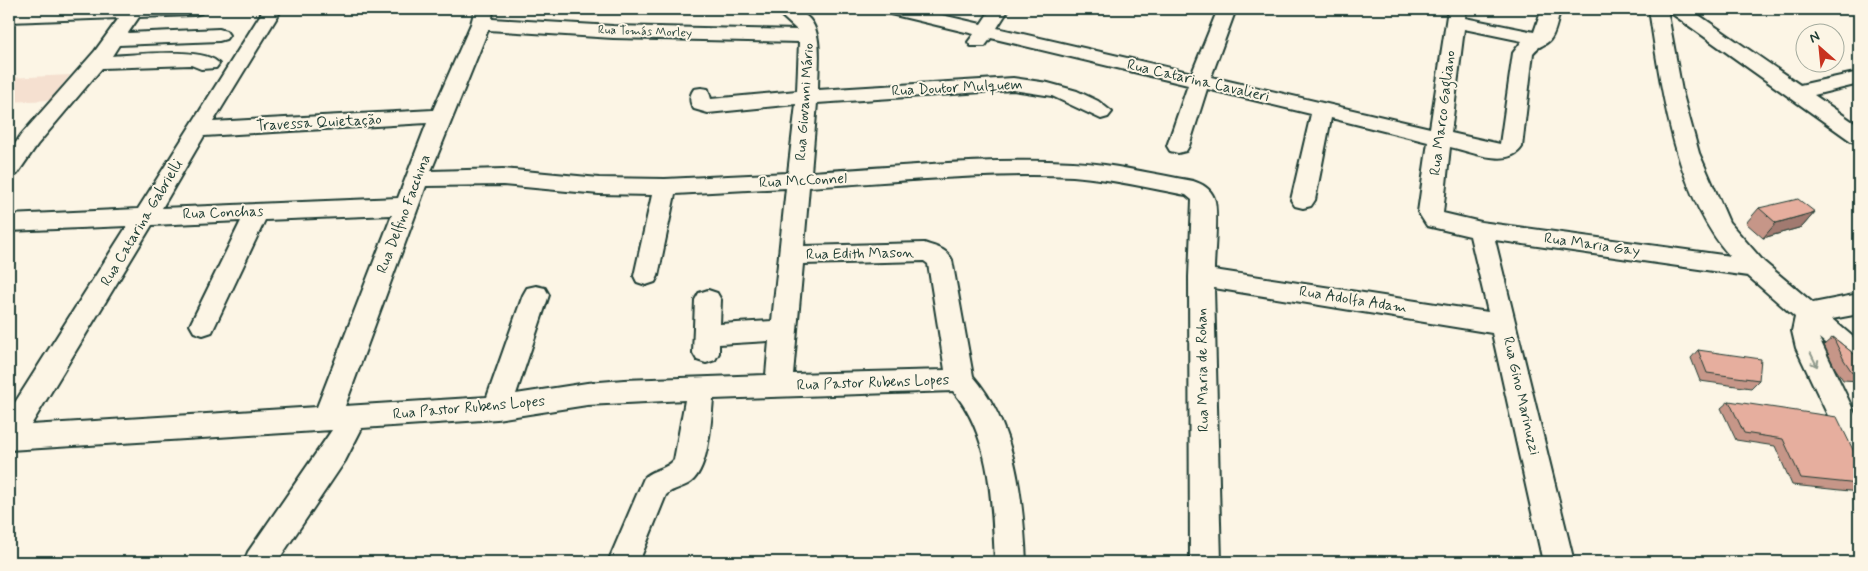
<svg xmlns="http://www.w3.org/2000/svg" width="1868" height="571" font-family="Mynerve,sans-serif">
<rect width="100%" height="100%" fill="#fcf5e5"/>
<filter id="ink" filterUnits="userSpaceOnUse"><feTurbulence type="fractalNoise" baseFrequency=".02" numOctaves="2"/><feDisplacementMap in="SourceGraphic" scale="10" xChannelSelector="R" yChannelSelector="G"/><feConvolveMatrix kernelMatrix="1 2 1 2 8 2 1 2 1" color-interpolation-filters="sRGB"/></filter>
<g filter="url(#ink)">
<path fill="#f5e0d0" d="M 70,75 L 50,100 L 9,102 L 9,78 Z"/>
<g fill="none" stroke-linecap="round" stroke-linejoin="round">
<g stroke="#1f3d34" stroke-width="4">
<g id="minor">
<path d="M 50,9 L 203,9 L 201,13 L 194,15 L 139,17 L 128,33 L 219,29 L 226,31 L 229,35 L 226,39 L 219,41 L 119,45 L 112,56 C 134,55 206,46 219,64 L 216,68 L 201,69 L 191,65 L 102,68 L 37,145 L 17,174 L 9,176 L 9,153 L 21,135 L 95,51 L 119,18 L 9,22 L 9,10 Z"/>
<path d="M 264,9 L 282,9 L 213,122 L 433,110 L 471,24 L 475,9 L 493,9 L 492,19 L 613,26 L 797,30 L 774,9 C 829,5 818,51 818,90 L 1013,78 L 1048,83 L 1077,91 L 1098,101 L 1112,112 L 1108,117 L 1101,119 L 1052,96 L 1013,90 L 817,103 L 811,172 C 897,167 986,157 1073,162 C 1113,164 1153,174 1193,181 C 1202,184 1210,188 1214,198 C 1219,209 1214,255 1214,270 L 1488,312 L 1470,236 L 1427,226 L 1418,212 L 1428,142 L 1331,118 L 1315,200 L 1311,206 L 1303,208 L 1295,206 L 1291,200 L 1311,114 L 1207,89 L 1189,146 L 1186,151 L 1178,153 L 1170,151 L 1167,146 L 1188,85 L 991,38 L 985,46 L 971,46 L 968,42 L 974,34 L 886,13 L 884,9 L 916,9 L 981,24 L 991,9 L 1009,9 L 997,28 L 1192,73 L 1218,9 L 1236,9 L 1211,77 L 1430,128 L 1448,9 L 1466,9 L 1465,18 L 1534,32 L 1542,9 L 1560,9 C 1558,18 1556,34 1549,41 C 1544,46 1539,45 1533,53 L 1522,147 C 1508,169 1470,151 1450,147 L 1443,213 L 1481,222 L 1730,256 C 1675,194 1661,88 1649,9 L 1667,9 L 1682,91 L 1699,153 L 1729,222 L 1764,262 L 1813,303 L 1859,294 L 1859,314 L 1832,319 L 1859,342 L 1859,367 L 1850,364 L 1819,338 L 1859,422 L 1859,463 L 1849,460 L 1796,348 L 1792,331 L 1795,317 L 1748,276 L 1495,240 L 1574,562 L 1543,562 L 1492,333 L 1214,288 L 1221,562 L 1190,562 L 1189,277 L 1192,200 L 1186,195 C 1149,188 1111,179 1073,176 C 986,172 897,182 809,187 L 804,246 L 924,243 C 936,247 946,248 952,260 L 973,376 C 1016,425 1023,499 1026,562 L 995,562 C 992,505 992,437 953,391 L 713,399 C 711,421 709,468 691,482 C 683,488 673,488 666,495 L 639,562 L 608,562 L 644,478 C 652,469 666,470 674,460 L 685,400 L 587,405 L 497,419 L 362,428 L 345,461 L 277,562 L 244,562 L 248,552 L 332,430 L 9,450 L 9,412 L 127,226 L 9,231 L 9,215 L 138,209 ZM 1464,29 L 1522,41 L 1513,53 L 1500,144 L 1451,133 ZM 488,30 L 613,38 L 799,42 L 797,91 L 711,99 L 708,89 L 701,88 L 694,89 C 689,96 689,102 694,109 L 708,113 L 796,104 L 788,173 L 665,179 L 599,178 L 503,169 L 431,171 ZM 427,123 L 398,198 L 162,208 L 204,136 ZM 503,185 L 599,194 L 652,195 L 634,276 L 637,282 L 646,285 L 655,282 L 658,276 L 675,194 L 786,188 L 772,321 L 720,324 L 721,300 L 717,293 L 708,290 L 699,293 L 695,300 L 693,353 L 697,360 L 706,363 L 715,360 L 719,353 L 719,344 L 769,341 L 766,375 L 624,380 L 587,383 L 516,394 L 549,295 L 545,288 L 536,286 L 527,288 L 523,295 L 487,397 L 345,406 L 426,186 ZM 392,215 L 317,407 L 31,425 L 152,225 L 241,221 L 190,325 L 194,332 L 203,335 L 212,332 L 265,220 ZM 924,261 L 928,264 L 945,370 L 793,374 L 803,264 Z"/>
<path d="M 1669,9 L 1690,9 L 1800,85 L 1859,72 L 1859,84 L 1814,95 L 1859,126 L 1859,143 L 1851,141 L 1671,13 Z"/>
</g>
</g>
<use href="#minor" fill="#fcf5e5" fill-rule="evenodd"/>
</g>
<g fill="#c69688" stroke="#1f3d34">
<path d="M 1759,208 L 1815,212 L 1802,227 L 1763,238 L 1746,223 Z"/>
<path d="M 1833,337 L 1859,358 L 1859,381 L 1843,380 L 1835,368 L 1824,345 Z"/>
<path d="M 1698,350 L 1759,380 L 1751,388 L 1700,381 L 1691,358 Z"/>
<path d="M 1729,401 L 1859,462 L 1859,492 L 1792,485 L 1775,446 L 1736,440 L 1721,408 Z"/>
</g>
<path fill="#a17a6f" stroke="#1f3d34" d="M 1815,212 L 1802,227 L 1763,238 L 1776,223 Z"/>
<g fill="#e6ae9e" stroke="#1f3d34">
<path d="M 1798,199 L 1815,212 L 1776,223 L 1759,208 Z"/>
<path d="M 1833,337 L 1859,358 L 1859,372 L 1852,372 L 1844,360 Z"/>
<path d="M 1698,350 L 1761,359 L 1759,380 L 1707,373 Z"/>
<path d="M 1729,401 L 1837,417 L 1859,462 L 1859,484 L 1801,478 L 1783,439 L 1744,433 Z"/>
</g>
<defs><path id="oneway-shaft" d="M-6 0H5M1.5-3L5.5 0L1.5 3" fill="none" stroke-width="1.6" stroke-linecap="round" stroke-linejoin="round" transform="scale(1.25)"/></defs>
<use stroke="#8e998c" href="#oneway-shaft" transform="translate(1814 360) rotate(64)"/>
</g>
<g text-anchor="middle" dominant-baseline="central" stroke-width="4" stroke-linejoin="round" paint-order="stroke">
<g font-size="12" fill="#1f3d34" stroke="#fcf5e5">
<text transform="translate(645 32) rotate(2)">Rua Tomás Morley</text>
</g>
<g font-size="15" fill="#1f3d34" stroke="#fcf5e5">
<text transform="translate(1198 81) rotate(13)">Rua Catarina Cavalieri</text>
<text transform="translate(957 88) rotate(-3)">Rua Doutor Mulquem</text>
<text transform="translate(805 102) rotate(-86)">Rua Giovanni Mário</text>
<text transform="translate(1443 113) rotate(-83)">Rua Marco Gagliano</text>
<text transform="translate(319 123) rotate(-3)">Travessa Quietação</text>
<text transform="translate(803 181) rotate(-3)">Rua McConnel</text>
<text transform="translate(223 213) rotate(-2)">Rua Conchas</text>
<text transform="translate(404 214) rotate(-69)">Rua Delfino Facchina</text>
<text transform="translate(142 223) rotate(-59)">Rua Catarina Gabrielli</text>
<text transform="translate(1592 245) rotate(8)">Rua Maria Gay</text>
<text transform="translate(860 254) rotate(-1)">Rua Edith Mason</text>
<text transform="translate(1353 300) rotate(9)">Rua Adolfa Adam</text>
<text transform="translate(1203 370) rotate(-91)">Rua Maria de Rohan</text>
<text transform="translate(873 383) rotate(-2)">Rua Pastor Rubens Lopes</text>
<text transform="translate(1521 396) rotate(77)">Rua Gino Marinuzzi</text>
<text transform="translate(469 408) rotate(-5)">Rua Pastor Rubens Lopes</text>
</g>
</g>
<rect width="1868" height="571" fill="none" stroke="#fcf5e5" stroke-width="30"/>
<rect x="15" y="15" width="1838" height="541" fill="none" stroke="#1f3d34" stroke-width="2" filter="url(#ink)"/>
<g transform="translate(1820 48) rotate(333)"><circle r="24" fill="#fcf5e5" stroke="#a4ab9e"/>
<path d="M0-4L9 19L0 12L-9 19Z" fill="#c8321e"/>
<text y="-8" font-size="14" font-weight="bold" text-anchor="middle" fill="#1f3d34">N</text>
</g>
</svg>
